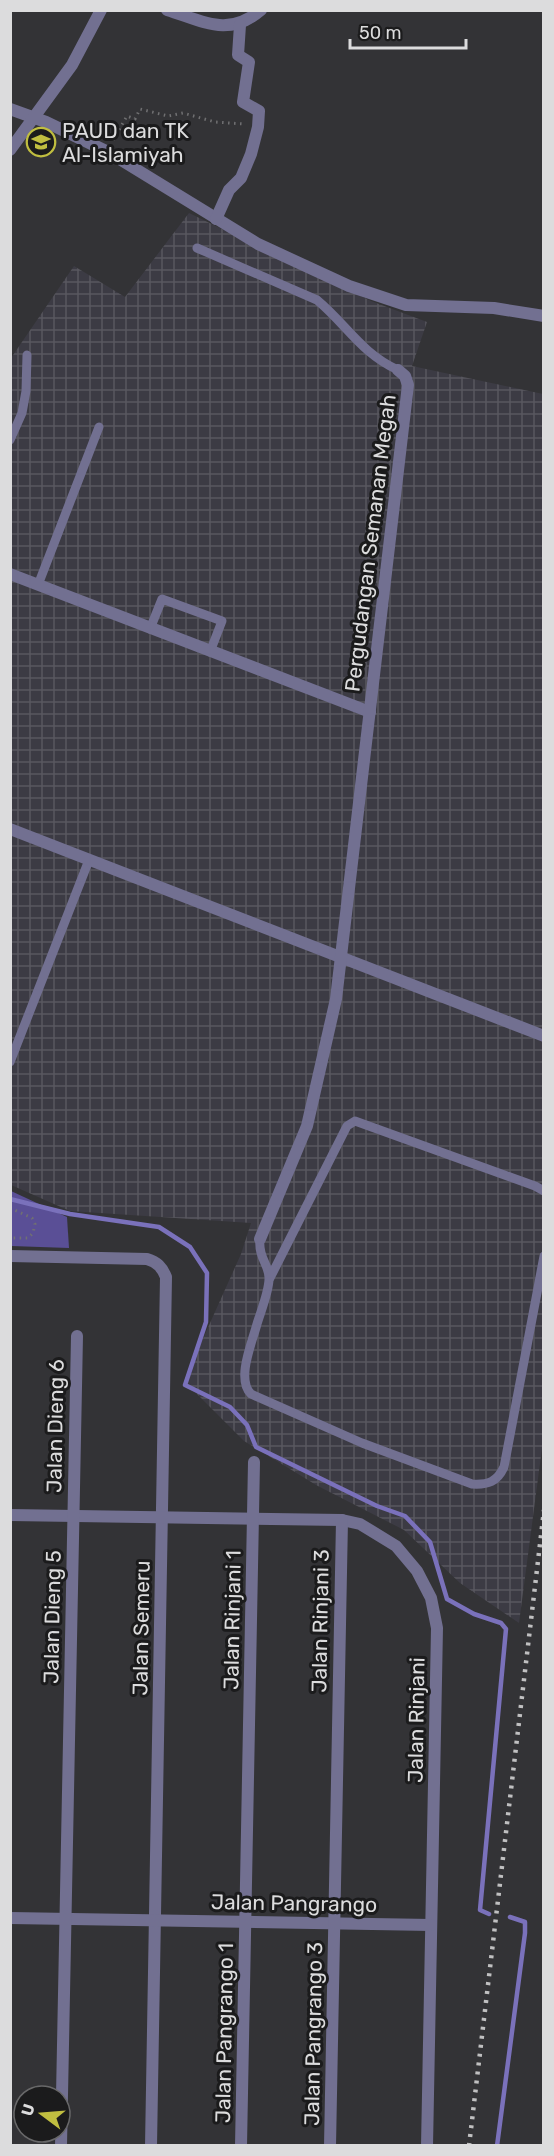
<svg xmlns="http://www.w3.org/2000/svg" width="554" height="2156" font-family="Rubik,sans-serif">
<defs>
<pattern id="industrial-grid" width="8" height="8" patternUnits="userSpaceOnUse" patternTransform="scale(1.5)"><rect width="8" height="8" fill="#3c3b44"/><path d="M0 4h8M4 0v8" fill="none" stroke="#58575f"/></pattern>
</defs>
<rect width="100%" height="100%" fill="#333336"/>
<path fill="url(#industrial-grid)" d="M 189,213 L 371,301 L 427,322 L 412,366 L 543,394 L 544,1433 L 519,1623 L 460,1583 L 404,1530 L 316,1485 L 244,1441 L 184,1381 L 241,1254 L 251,1223 L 70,1211 L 11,1185 L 11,358 L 74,266 L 125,297 Z"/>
<path fill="#5a4f96" d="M 11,1191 L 67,1217 L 69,1248 L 11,1246 Z"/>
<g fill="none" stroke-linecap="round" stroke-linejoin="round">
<g stroke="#7a71bb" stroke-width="4.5">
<path d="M 10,1199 L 70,1214 L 159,1227 L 190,1247 L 207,1273 L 206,1322 L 185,1385 L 230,1407 L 247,1425 L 256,1447 L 377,1506 L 405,1516 L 430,1542 L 447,1599 L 474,1614 L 501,1623 L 506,1629 L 480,1910 L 489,1914"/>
<path d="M 497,2146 L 525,1933 L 525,1922 L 510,1917"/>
</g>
<g stroke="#707072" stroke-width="3" stroke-dasharray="1.5 4.5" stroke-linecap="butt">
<path d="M 113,140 L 127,116 L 135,119 L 140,109 L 168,116 L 183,113 L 215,122 L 244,124"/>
<path d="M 10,1208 L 32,1218 L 35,1224 L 33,1233 L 28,1238 L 10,1238"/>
</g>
<g stroke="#727091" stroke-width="9">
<path d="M 197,248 L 317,300 C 347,325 361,353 398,370"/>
<path d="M 10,440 L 22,413 L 26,391 L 27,355"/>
<path d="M 38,585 L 99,427"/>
<path d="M 150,629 L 162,599 L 222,621 L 210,652"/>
<path d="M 10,1062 L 89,860"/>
<path d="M 260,1239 C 258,1258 270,1266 269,1279 C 269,1291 261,1311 257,1324 C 252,1343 236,1379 251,1394 L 362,1443 L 472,1484 C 488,1485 497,1482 504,1467 L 544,1256"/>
<path d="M 270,1278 L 347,1126 L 355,1121 L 535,1186 L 544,1191"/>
</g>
<g stroke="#727091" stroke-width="12">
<path d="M 167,10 C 203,21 228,38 261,10"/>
<path d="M 10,109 L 46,122 L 108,152 L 258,244 L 349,286 L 406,305 L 494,308 L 544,316"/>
<path d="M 10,150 L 72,65 L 101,10"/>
<path d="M 216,219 L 229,190 L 241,178 L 251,154 L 258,127 L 259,111 L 243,102 L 249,62 L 238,55 L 240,25"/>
<path d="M 10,574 L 370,712"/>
<path d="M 10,829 L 544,1036"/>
<path d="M 260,1239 L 307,1126 L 336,999 L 408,385 L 405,376 L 398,370"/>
<path d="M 10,1256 L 147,1259 C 157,1262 162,1267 166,1277 L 151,2146"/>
<path d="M 10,1515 L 342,1520 L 360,1524 L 396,1546 L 417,1571 L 431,1598 L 437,1628 L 427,2146"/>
<path d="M 10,1918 L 431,1925"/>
<path d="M 61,2146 L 77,1336"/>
<path d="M 241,2146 L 254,1462"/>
<path d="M 330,2146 L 342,1520"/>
</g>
<path stroke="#c0c0c1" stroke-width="4.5" stroke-dasharray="3 6" stroke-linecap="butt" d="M 469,2146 L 544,1510"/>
</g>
<defs>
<g id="school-ring" transform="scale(1.5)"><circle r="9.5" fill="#1b1b1c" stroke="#c0be40" stroke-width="1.5"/><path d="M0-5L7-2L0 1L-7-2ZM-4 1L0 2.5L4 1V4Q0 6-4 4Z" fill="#c0be40"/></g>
</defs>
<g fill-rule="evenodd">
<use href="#school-ring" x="41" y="142"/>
</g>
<g text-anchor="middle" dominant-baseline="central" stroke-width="6" stroke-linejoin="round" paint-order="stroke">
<g font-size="21" fill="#dcdcdd" stroke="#1b1b1c" text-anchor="start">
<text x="62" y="130">PAUD dan TK<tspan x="62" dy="24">Al-Islamiyah</tspan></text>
</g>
<g font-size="21" fill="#dcdcdd" stroke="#1b1b1c">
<text transform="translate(370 543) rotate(-83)">Pergudangan Semanan Megah</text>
<text transform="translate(55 1426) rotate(-89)">Jalan Dieng 6</text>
<text transform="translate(52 1617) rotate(-89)">Jalan Dieng 5</text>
<text transform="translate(232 1620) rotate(-89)">Jalan Rinjani 1</text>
<text transform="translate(320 1621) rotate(-89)">Jalan Rinjani 3</text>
<text transform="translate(141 1628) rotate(-89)">Jalan Semeru</text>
<text transform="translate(416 1720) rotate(-89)">Jalan Rinjani</text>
<text transform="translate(294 1903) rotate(1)">Jalan Pangrango</text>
<text transform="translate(224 2033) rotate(-89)">Jalan Pangrango 1</text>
<text transform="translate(313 2034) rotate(-89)">Jalan Pangrango 3</text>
</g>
</g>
<rect width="554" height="2156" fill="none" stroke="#dcdcdd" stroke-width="24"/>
<g transform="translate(42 2114) rotate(286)"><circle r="28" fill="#1b1b1c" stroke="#686869" stroke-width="1.5"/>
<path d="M0-4.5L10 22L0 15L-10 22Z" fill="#c0be40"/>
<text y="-9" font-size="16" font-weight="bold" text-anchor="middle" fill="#dcdcdd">U</text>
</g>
<path d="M350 39v9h116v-9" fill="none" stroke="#dcdcdd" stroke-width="3"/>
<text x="359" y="39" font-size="18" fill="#dcdcdd" stroke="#1b1b1c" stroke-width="4.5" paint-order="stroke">50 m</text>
</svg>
